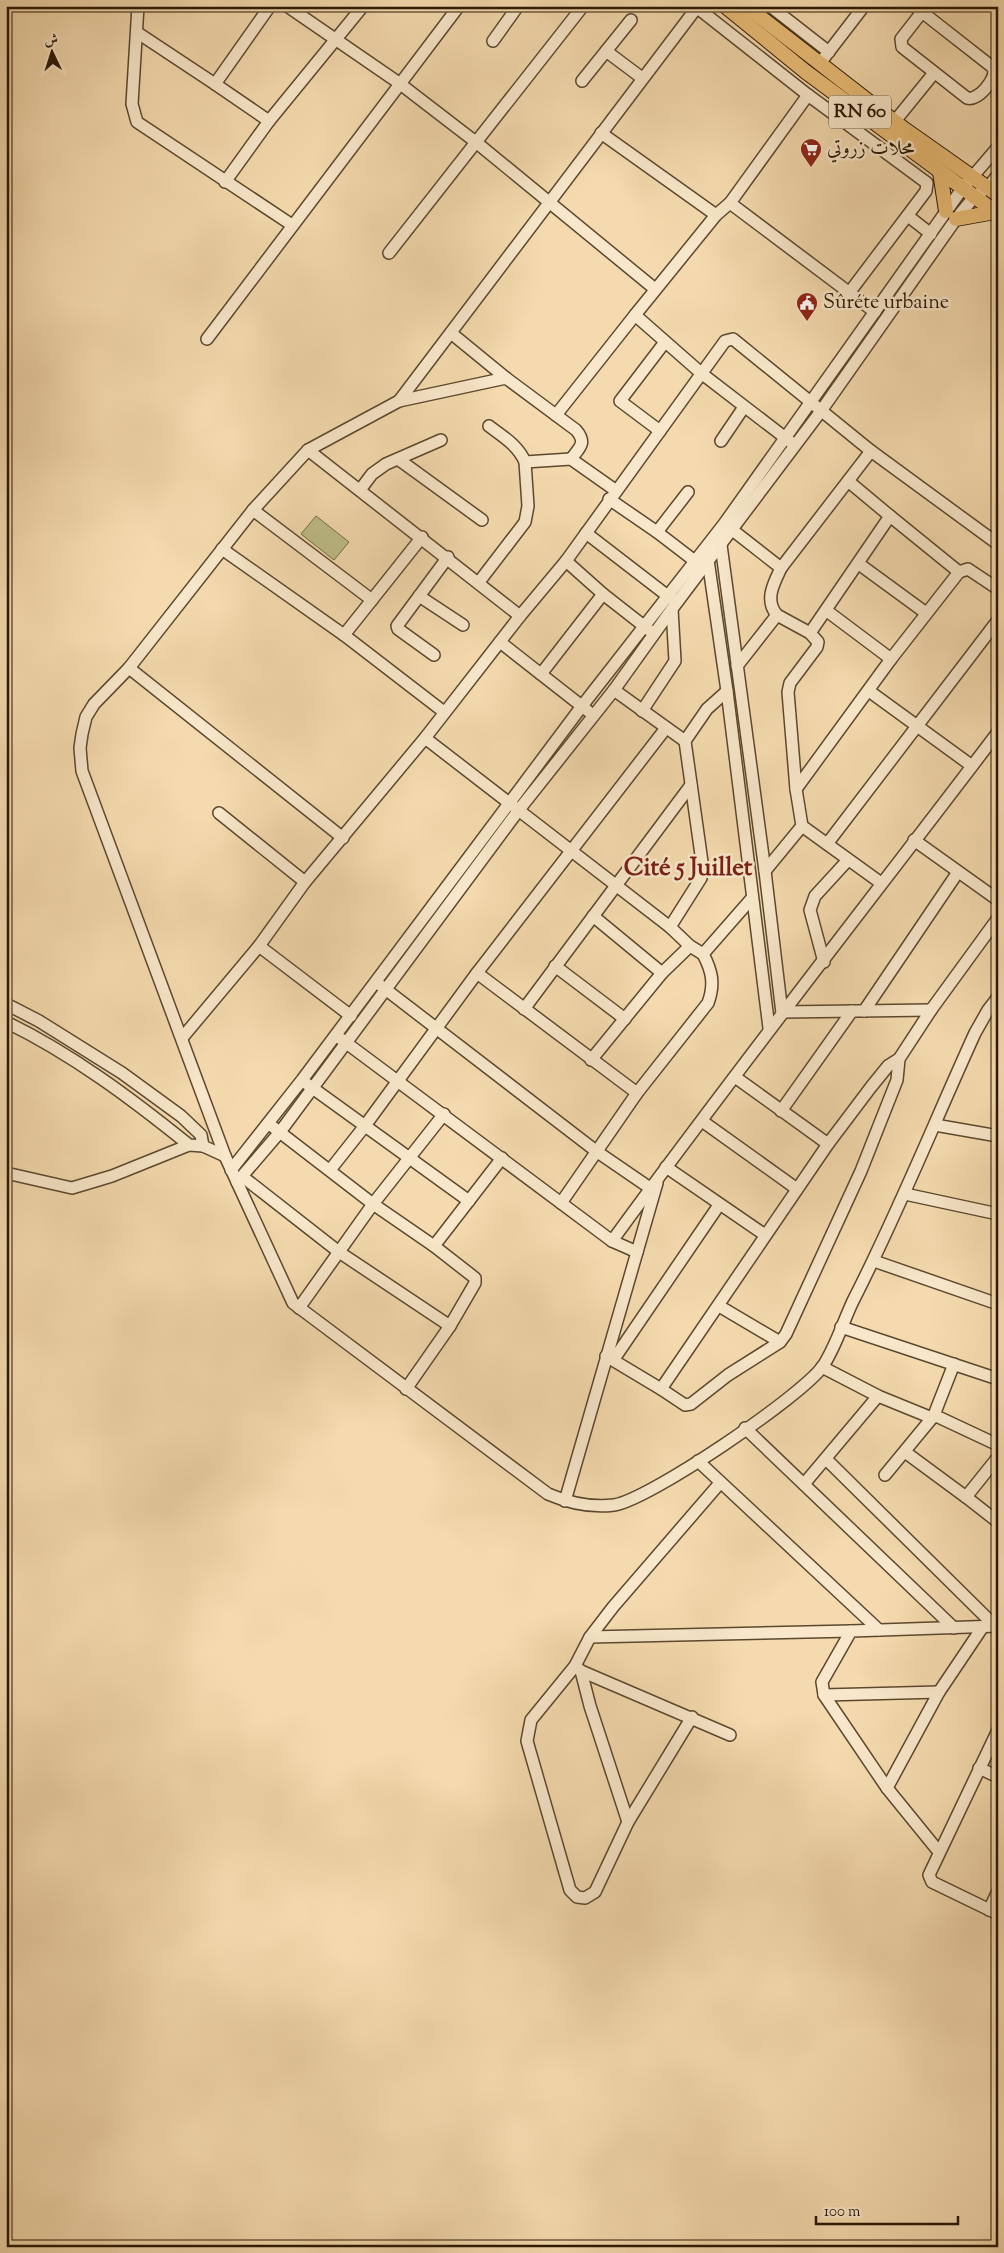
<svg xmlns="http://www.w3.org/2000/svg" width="1004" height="2253" font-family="'Sorts Mill Goudy',Amiri,serif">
<rect width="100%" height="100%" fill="#f4daae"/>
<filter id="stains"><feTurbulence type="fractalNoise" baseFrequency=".004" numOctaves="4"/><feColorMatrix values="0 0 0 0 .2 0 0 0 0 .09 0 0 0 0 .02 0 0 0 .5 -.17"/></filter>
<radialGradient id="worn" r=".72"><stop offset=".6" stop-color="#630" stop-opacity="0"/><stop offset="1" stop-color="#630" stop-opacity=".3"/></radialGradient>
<path fill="#bfbe88" stroke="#746b46" d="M 316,516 L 349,542 L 334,560 L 301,534 Z"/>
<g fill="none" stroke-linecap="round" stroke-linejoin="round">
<g stroke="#5c482e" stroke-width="14">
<g id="minor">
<path d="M 138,6 L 132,104 L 137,122 L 292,225"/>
<path d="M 287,6 L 399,83 L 477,143 L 655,289"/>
<path d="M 695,6 L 808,95 L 927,183 L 926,191 L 849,293"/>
<path d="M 698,6 L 399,401 L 308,450 L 253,510 L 129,668 L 94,704 L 86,717 L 82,734 L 80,748 L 82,771 L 225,1156 L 293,1303 L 548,1494 C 569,1503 590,1508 614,1505 C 649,1500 802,1396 823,1366 C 836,1346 843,1322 853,1301 C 898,1213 934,1123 975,1033 L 988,1010 L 998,997"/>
<path d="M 770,6 L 829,52"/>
<path d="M 914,6 L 922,12 L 991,66 L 994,69 C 995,81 978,101 967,98 L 902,47 L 901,39 L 922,12"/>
<path d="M 138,33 L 215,84 L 270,6"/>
<path d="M 493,41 L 518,6"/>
<path d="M 606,51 L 642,78"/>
<path d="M 824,58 L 864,6"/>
<path d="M 582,81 L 631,20"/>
<path d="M 215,84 L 269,121"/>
<path d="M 808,95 L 730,203 L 875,312"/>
<path d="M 895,121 L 934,73"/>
<path d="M 601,133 L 716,215"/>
<path d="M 225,182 L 269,121 L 363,6"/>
<path d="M 908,216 L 931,234"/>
<path d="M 389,253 L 583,6"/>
<path d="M 635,315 L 716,215 L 730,203"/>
<path d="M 451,333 L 506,378"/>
<path d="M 207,339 L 459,6"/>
<path d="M 399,401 L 506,378 L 576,430 C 587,443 580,447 571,459 L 615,490"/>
<path d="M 556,415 L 635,315 L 701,373 L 792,443"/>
<path d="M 660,431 L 620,401 L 665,342"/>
<path d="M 721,441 L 744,407"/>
<path d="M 308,450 L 520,616"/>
<path d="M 398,459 L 482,520"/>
<path d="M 525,462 L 571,459"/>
<path d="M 360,490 L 372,474 L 386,464 L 441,440"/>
<path d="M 609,499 L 657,532 L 700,565"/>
<path d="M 253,510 L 372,600"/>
<path d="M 890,516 L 959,572"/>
<path d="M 726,525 L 781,568 C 774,583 764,600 777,615 L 737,666"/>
<path d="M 657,532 L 688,492"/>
<path d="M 586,533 L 673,600"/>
<path d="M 721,545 L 765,871 L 782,1013"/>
<path d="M 222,549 L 344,635 L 444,712"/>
<path d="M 708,560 L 727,691 L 769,1028"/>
<path d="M 566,561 L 603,594 L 649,630"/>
<path d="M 859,564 L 926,613"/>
<path d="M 781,568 L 871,451"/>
<path d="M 479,582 L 525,522 L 528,506 L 525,462 C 518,445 502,436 489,426"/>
<path d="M 419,596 L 463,625"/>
<path d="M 827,611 L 891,659"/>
<path d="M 810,633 L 890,516 L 848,481"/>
<path d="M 344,635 L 422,537"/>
<path d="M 500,642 L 588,711"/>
<path d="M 434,655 L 398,629 L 397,626 L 448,557"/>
<path d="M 129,668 L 343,838"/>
<path d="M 541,674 L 603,594"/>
<path d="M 614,690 L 685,741"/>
<path d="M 727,691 L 707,709 L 685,741 L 702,862 L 701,878 L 670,927 L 690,946 L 703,954 L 752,898"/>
<path d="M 869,691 L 972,766"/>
<path d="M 642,711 L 675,661 L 672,609"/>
<path d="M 425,738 L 670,927"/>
<path d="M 796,789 L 891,659 L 959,572 L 968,569 L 998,589"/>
<path d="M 219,813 L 305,882"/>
<path d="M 802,826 L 881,883"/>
<path d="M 914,840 L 998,900"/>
<path d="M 827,844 L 998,620"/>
<path d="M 765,871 L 802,826 L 796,789 L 788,692 L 790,683 L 817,647 L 818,642 L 810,633 L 777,615"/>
<path d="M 593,916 L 662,973"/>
<path d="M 259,946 L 351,1016"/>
<path d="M 824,962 L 810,910 L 815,896 L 848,860"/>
<path d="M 555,966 L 625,1019"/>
<path d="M 477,973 L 637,1093"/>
<path d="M 380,985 L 596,1151 L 650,1188"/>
<path d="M 6,1004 L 39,1021 L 122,1073 L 181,1116 L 201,1135 L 203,1146"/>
<path d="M 524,1009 L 691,785"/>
<path d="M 864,1011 L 958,872"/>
<path d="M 783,1012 L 931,1010"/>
<path d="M 6,1022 C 72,1054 132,1099 189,1145 L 203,1146 L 225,1156"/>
<path d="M 182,1038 L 259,946 L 305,882 L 425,738 L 520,616 L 566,561 L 725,341 L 733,339 L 871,451 L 998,544"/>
<path d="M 341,1039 L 612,1241 L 637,1252"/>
<path d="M 591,1060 L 662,973 L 690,946"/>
<path d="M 735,1077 L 828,1144"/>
<path d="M 307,1084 L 469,1201"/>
<path d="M 781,1111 L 852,1011"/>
<path d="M 702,1121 L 797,1189"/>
<path d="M 935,1125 L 998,1136"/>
<path d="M 273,1127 L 373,1204 L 434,1246 L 475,1278 L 475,1283 L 450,1326 L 406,1389"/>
<path d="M 666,1167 L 765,1235"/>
<path d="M 231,1170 L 302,1080 L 582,706 L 724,524 L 962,189 L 998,147"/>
<path d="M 330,1170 L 364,1127 L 477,973 L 666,728"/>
<path d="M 6,1173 L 72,1188 L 112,1176 L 189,1145"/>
<path d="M 243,1177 L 339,1252 L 450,1326"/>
<path d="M 237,1182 L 280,1132 L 518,811 L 614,690 L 672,609 L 821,411 L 956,219 L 974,197 L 988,187 L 998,175"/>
<path d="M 905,1194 L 998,1214"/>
<path d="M 561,1203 L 637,1093 L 708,1003 C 715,984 712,971 703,954"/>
<path d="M 612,1241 C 737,1069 869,902 998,732"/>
<path d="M 434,1246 L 502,1158"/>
<path d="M 874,1261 L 998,1304"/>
<path d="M 719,1306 L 780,1342"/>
<path d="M 299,1308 L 373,1204 L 444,1114"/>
<path d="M 841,1327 L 998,1379"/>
<path d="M 606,1356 L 661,1389 L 828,1144 L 871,1087 L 888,1066 L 899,1059 L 931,1010 L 998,918"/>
<path d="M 614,1359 L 719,1205"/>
<path d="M 822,1367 L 878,1396 L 932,1418 L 934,1415 L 998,1445"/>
<path d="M 661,1389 L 685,1405 L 691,1404 L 728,1375 L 780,1342 L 786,1334 L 861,1171 L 897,1080 L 899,1059"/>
<path d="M 934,1415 L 954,1364"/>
<path d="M 745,1428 L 954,1628"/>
<path d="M 905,1452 L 966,1497"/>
<path d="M 998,1457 L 966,1497 L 998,1522"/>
<path d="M 826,1459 L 996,1627"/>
<path d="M 698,1461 L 879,1630"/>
<path d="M 885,1475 L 932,1418"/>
<path d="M 804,1484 L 878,1396"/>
<path d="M 565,1501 L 657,1183"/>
<path d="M 590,1637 L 851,1631"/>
<path d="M 575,1666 L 581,1671 L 730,1735"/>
<path d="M 581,1671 L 590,1706 L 628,1822"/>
<path d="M 824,1695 L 939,1692"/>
<path d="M 692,1717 L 628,1822 L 595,1892 L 585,1898 L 577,1897 L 570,1890 L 527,1741 L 531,1720 L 575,1666 L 590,1637 L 613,1607 L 720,1483"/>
<path d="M 998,1730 L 929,1875 L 932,1882 L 998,1914"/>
<path d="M 979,1768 L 998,1777"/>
<path d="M 887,1788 L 939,1692 L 982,1628"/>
<path d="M 939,1852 L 887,1788 L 824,1695 L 822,1682 L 851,1631 L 998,1626"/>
<path d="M 989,1910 L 998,1891"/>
</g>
</g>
<g stroke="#2a1804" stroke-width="16">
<g id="major">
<path d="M 725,6 L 806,72 L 998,214"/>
<path d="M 746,6 L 903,128 L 998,195"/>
<path d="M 940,172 L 946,211"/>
<path d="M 956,219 L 995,212"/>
</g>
</g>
<use href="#minor" stroke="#f8e7ca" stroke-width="11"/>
<use href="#major" stroke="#eabd77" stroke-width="14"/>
</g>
<defs>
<g id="supermarket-pin" transform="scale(1.125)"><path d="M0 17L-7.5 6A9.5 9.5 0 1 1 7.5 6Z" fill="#8f2418" stroke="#f8e7ca"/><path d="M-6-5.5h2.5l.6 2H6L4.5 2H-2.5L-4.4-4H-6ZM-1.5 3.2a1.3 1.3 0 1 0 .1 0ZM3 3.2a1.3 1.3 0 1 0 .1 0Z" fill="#fff"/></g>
<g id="civic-pin" transform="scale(1.125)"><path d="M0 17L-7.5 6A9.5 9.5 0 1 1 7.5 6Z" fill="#8f2418" stroke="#f8e7ca"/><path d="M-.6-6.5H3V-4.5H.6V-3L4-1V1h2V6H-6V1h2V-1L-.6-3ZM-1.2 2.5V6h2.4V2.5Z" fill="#fff"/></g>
</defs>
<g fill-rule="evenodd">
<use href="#supermarket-pin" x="811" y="149"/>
<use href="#civic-pin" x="807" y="303"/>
</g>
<g text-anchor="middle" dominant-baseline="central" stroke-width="5" stroke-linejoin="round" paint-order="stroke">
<rect fill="#f8e7ca" stroke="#68563f" stroke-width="1" x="829" y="95.5" width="62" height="33" rx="4"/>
<g font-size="19" font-weight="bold" fill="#2a1804">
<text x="860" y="112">RN 60</text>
</g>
<g font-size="20" fill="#2a1804" stroke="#f8e7ca" text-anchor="start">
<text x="827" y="149">محلات زروتي</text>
<text x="823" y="303">Sûréte urbaine</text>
</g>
<g font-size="25" font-weight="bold" fill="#7a1f14" stroke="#f8e7ca">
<text x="688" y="869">Cité 5 Juillet</text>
</g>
</g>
<rect width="1004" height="2253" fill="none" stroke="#f4daae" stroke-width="25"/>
<rect x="8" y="8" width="989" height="2238" fill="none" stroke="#2a1804" stroke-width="2.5"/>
<rect x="12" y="12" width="979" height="2228" fill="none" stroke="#2a1804"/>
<g transform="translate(52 52) rotate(356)" stroke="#f8e7ca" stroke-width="4" paint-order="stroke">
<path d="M0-4L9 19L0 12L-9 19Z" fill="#2a1804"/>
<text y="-8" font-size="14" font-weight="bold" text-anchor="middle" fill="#2a1804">ش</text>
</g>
<path d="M816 2216v8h142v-8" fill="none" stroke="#2a1804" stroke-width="2.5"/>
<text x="824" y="2216" font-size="15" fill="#2a1804" stroke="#f8e7ca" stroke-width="4" paint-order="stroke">100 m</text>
<rect width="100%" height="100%" filter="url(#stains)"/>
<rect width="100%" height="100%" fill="url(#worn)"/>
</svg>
